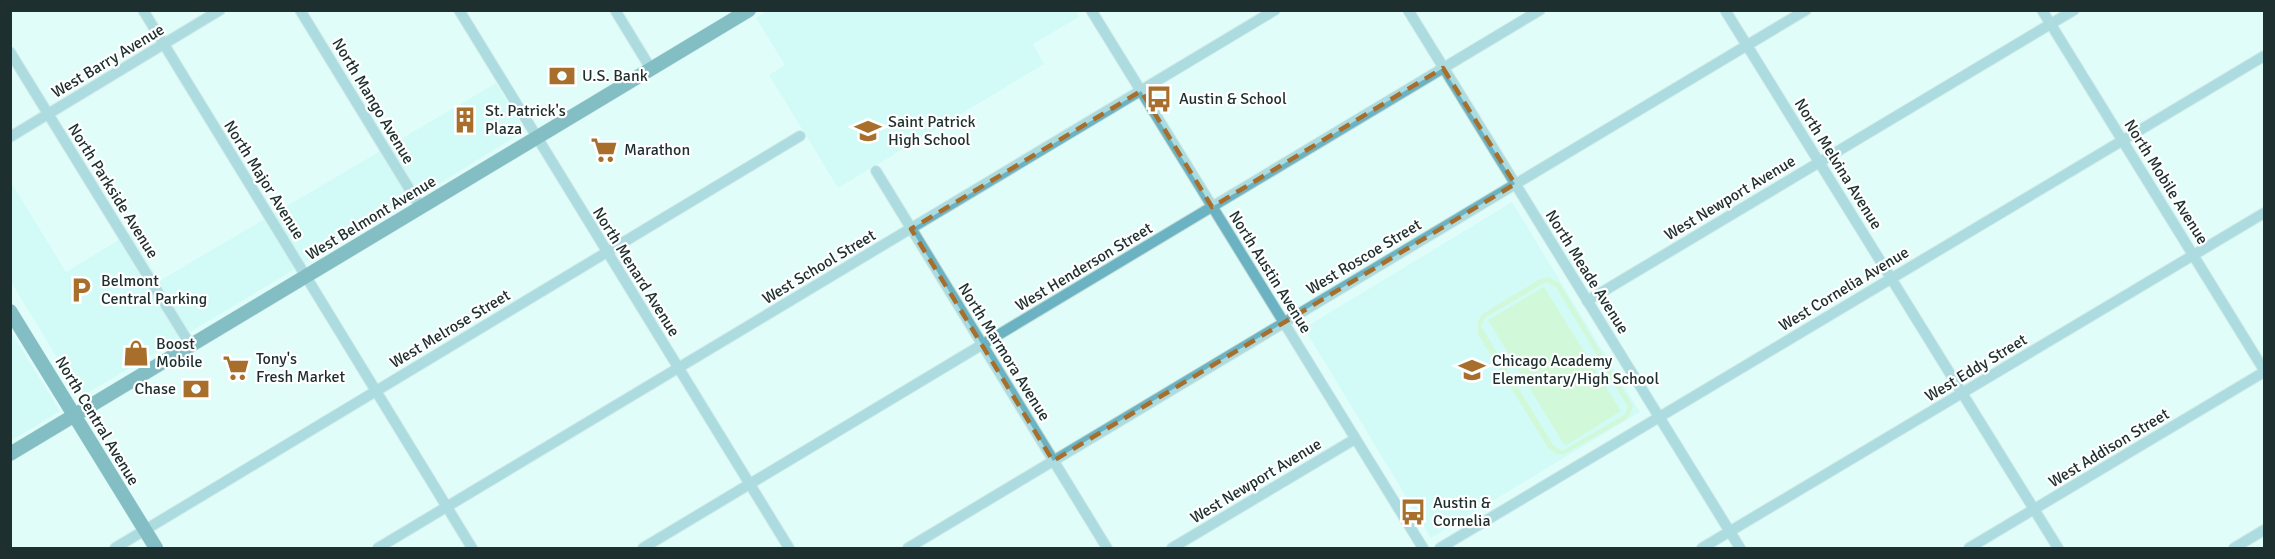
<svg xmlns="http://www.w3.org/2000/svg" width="2275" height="559" font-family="Signika,sans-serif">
<rect width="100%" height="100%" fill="#e1fdfa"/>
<g fill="#bff9f3">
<path d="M 768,10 L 1075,10 L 1079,17 L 1033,44 L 1044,64 L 838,188 L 769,75 L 785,65 L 756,18 Z"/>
<path d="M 496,83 L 525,131 L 455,174 L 81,397 L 11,282 L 11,182 L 66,272 L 130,233 L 159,281 Z"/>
<path d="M 1512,202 L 1640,412 L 1431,538 L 1304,328 Z"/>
<path d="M 10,330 L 60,411 L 11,441 L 10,441 Z"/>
</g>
<g fill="#bdf1af" fill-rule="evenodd">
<path d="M 1549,277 L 1560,284 L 1633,406 L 1630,415 L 1625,420 L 1563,455 L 1555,453 L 1548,448 L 1478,334 C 1478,326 1476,320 1484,313 L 1540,279 ZM 1546,282 L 1556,287 L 1628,407 L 1624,415 L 1562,451 L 1553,445 L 1481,326 L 1486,317 Z"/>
<path d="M 1544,287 L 1621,411 L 1565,446 L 1488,320 Z"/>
</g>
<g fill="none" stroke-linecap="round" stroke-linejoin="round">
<g stroke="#bed8d5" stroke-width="12">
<g id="minor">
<path d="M 143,10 L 472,548"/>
<path d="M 300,10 L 421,208"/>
<path d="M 459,10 L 789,548"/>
<path d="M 615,10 L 651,69"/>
<path d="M 1091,10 L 1423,548"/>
<path d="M 1408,10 L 1740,548"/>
<path d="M 1725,10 L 2058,548"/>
<path d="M 2042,10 L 2264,370"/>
<path d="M 10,52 L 191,346"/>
<path d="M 10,137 L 220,10"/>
<path d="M 876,171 L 1107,548"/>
<path d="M 1587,301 L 2074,10"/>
<path d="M 115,548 L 800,136"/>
<path d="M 378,548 L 1275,10"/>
<path d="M 643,548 L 1540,10"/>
<path d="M 908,548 L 1806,10"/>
<path d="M 1172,548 L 1355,439"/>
<path d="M 1440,548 L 2264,56"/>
<path d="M 1702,548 L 2264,213"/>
<path d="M 1969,548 L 2264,372"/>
<path d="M 2234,548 L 2264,530"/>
</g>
</g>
<g stroke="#bed8d5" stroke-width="15">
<g id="major">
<path d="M 10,311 L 156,548"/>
<path d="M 10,454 L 749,10"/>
</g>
</g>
<use href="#minor" stroke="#6bb3c2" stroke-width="10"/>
<use href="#major" stroke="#0e7181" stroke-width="14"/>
</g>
<path d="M0 0H2275V559H0ZM 1443,68 L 1515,184 L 1053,461 L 911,229 L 1141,91 L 1212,207 Z" fill="#e1fdfa" fill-opacity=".55" fill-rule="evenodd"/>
<path fill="none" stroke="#a76e2c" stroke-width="4.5" stroke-dasharray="12 8" stroke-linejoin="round" d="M 1443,68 L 1515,184 L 1053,461 L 911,229 L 1141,91 L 1212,207 Z"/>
<defs>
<g id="bank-bare" transform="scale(2.07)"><path d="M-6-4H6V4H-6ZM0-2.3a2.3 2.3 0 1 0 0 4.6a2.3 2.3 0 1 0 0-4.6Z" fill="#a76e2c" stroke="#fff" stroke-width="2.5" paint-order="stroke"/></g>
<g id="bus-bare" transform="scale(2.07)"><path d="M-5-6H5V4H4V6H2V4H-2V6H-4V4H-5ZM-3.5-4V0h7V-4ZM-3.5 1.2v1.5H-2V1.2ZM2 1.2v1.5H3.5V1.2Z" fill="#a76e2c" stroke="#fff" stroke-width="2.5" paint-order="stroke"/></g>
<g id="building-bare" transform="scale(2.07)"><path d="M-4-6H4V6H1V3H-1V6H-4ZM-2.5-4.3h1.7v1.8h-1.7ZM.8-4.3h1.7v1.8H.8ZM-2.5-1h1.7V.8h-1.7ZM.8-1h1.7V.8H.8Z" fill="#a76e2c" stroke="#fff" stroke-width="2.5" paint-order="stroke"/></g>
<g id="school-bare" transform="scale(2.07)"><path d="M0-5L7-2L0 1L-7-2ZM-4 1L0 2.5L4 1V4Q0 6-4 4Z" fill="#a76e2c" stroke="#fff" stroke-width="2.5" paint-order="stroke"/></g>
<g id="supermarket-bare" transform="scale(2.07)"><path d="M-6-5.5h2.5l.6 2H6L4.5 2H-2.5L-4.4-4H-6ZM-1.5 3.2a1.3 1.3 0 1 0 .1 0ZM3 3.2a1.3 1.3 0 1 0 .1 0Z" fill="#a76e2c" stroke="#fff" stroke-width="2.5" paint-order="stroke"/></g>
<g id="parking-bare" transform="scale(2.07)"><path d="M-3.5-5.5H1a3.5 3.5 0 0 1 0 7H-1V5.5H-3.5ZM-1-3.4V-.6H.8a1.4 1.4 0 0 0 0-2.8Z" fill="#a76e2c" stroke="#fff" stroke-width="2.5" paint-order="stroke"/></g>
<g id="shop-bare" transform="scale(2.07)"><path d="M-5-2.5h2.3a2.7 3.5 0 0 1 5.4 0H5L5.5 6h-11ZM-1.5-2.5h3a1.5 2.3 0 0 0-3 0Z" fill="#a76e2c" stroke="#fff" stroke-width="2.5" paint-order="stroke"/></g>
</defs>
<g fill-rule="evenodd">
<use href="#bank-bare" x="562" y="76"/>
<use href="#bus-bare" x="1159" y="99"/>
<use href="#building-bare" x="465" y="120"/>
<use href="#school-bare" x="868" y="131"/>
<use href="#supermarket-bare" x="604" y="150"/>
<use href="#parking-bare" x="81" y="290"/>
<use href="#shop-bare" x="136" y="353"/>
<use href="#supermarket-bare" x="236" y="368"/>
<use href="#school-bare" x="1472" y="370"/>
<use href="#bank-bare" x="196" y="389"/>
<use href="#bus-bare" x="1413" y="512"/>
</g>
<g text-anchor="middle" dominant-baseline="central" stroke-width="4.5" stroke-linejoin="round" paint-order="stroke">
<g font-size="16" fill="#1d2f2e" stroke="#fff">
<text transform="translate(108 61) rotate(-31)">West Barry Avenue</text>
<text transform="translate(373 101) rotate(59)">North Mango Avenue</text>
<text transform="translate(1838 164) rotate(58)">North Melvina Avenue</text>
<text transform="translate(264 180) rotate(58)">North Major Avenue</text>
<text transform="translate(2166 182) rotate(58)">North Mobile Avenue</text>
<text transform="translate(113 191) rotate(58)">North Parkside Avenue</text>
<text transform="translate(1730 198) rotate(-31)">West Newport Avenue</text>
<text transform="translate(371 218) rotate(-31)">West Belmont Avenue</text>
<text transform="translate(1364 257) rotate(-31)">West Roscoe Street</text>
<text transform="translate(819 267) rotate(-31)">West School Street</text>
<text transform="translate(1084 267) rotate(-31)">West Henderson Street</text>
<text transform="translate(636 272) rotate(58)">North Menard Avenue</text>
<text transform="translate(1270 272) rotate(58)">North Austin Avenue</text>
<text transform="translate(1587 272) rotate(58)">North Meade Avenue</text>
<text transform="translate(1844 289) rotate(-31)">West Cornelia Avenue</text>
<text transform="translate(450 329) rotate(-31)">West Melrose Street</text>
<text transform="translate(1004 352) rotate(58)">North Marmora Avenue</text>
<text transform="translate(1976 368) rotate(-31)">West Eddy Street</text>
<text transform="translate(97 421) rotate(59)">North Central Avenue</text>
<text transform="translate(2109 448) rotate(-31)">West Addison Street</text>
<text transform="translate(1256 481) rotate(-31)">West Newport Avenue</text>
</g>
<g font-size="16" fill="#1d2f2e" stroke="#fff" text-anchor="start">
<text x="582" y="76">U.S. Bank</text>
<text x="1179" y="99">Austin &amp; School</text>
<text x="485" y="111">St. Patrick's<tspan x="485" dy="18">Plaza</tspan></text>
<text x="888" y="122">Saint Patrick<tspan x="888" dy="18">High School</tspan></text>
<text x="624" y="150">Marathon</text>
<text x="101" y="281">Belmont<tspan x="101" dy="18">Central Parking</tspan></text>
<text x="156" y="344">Boost<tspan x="156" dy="18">Mobile</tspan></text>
<text x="256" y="359">Tony's<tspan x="256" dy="18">Fresh Market</tspan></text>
<text x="1492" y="361">Chicago Academy<tspan x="1492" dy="18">Elementary/High School</tspan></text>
<text x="176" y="389" text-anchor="end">Chase</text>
<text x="1433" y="503">Austin &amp;<tspan x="1433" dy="18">Cornelia</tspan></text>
</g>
</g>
<rect width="2275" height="559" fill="none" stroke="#1d2f2e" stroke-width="24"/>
</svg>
